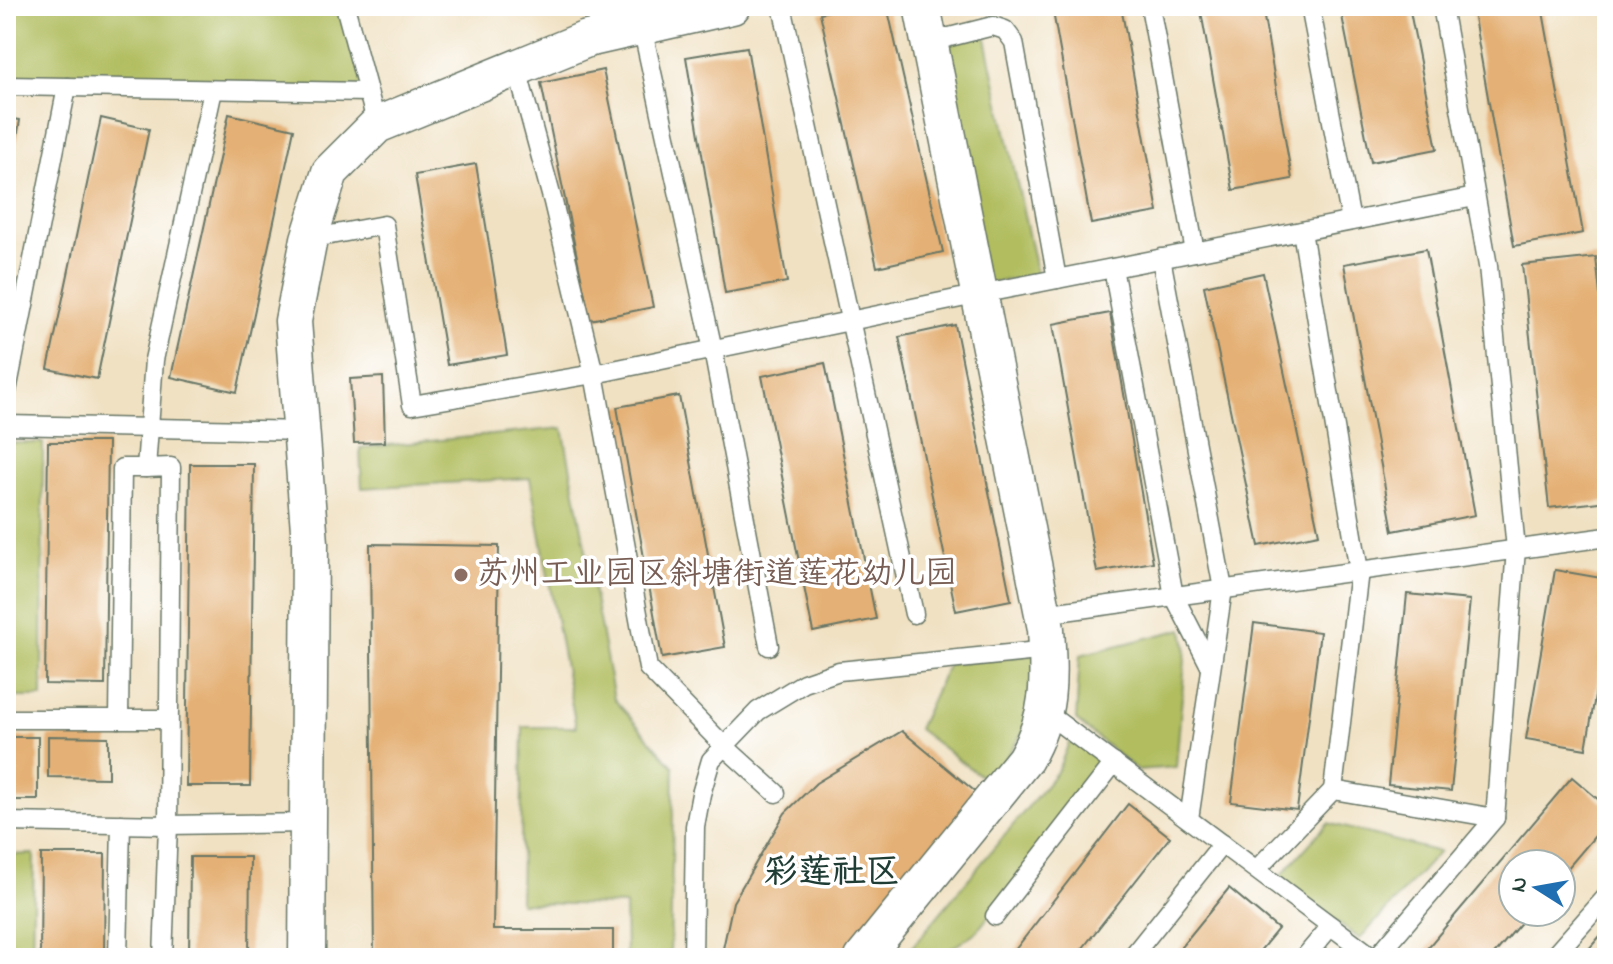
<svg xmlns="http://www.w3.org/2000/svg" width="1613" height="964" font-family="'Indie Flower','LXGW WenKai TC',sans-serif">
<rect width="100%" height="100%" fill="#fff"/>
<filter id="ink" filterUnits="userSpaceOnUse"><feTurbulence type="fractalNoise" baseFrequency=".0125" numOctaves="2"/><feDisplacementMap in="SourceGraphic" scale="16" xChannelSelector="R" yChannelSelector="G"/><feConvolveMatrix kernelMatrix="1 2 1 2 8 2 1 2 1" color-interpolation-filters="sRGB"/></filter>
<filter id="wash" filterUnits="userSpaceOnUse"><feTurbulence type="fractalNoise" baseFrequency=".006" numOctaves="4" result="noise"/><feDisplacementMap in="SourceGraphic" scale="32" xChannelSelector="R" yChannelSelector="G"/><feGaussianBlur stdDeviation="1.8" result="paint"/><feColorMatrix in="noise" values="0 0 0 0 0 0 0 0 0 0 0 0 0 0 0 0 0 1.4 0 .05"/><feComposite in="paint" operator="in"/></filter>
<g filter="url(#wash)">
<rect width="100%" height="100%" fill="#f0e1c2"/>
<g fill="#b1bd5f" stroke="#687d4a" stroke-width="2">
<path d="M 6,6 L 342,6 L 365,90 L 6,84 Z"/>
<path d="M 985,34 L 1037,275 L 986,284 L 939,46 Z"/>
<path d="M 563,428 L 614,699 L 674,767 L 670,958 L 626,958 L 625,905 L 520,903 L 523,727 L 576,727 L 530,478 L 362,488 L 360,448 Z"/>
<path d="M 6,443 L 43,443 L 42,697 L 6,697 Z"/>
<path d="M 1183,629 L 1186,648 L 1176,767 L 1137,770 L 1076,720 L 1080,655 Z"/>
<path d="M 1040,654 L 1038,709 L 990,783 L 918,729 L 948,664 Z"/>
<path d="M 1071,738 L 1107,766 L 977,931 C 956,947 939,958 913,958 L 907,953 L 1057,772 Z"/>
<path d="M 1328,823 L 1439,852 L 1360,939 L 1278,879 Z"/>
<path d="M 34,854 L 32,958 L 6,958 L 6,855 Z"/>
</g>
<g id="blocks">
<g fill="#e4b074">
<path d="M 852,6 L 887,6 L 943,252 L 877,267 L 820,13 Z"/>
<path d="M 1052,6 L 1121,6 L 1158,212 L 1091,224 Z"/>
<path d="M 1200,6 L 1262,6 L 1292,179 L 1233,190 Z"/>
<path d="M 1340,6 L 1409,6 L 1437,149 L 1371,162 Z"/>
<path d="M 1472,6 L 1542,6 L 1583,233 L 1514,246 Z"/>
<path d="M 747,47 L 787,282 L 725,293 L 686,57 Z"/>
<path d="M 603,70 L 653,307 L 590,320 L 541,83 Z"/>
<path d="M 229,114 L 294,129 L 237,392 L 171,377 Z"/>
<path d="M 6,118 L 20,120 L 8,191 L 6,191 Z"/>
<path d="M 101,118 L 149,129 L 97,379 L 48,369 Z"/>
<path d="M 476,164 L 507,355 L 447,365 L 415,175 Z"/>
<path d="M 1426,249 L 1475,515 L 1393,531 L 1344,264 Z"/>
<path d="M 1596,257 L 1607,359 L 1607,501 L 1549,508 L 1522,265 Z"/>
<path d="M 1263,273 L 1319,534 L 1259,546 L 1204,286 Z"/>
<path d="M 1110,313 L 1153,562 L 1097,572 L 1053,324 Z"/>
<path d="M 955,325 L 1011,600 L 956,611 L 899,337 Z"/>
<path d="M 825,363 L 876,619 L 813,632 L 762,376 Z"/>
<path d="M 383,377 L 385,442 L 354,443 L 350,379 Z"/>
<path d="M 679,396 L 725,647 L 662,658 L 617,407 Z"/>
<path d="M 48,442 L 108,442 L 105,685 L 45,684 Z"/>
<path d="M 190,464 L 254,464 L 250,786 L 186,786 Z"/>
<path d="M 370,544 L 499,546 L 493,930 L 613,930 L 613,958 L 374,958 Z"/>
<path d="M 1555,570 L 1607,579 L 1607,626 L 1586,749 L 1526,739 Z"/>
<path d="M 1407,594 L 1470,600 L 1451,791 L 1388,785 Z"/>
<path d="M 1254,623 L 1320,632 L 1297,810 L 1231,802 Z"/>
<path d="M 902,731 L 983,798 L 844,958 L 721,958 L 733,902 L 785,813 L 816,783 Z"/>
<path d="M 48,736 L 108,737 L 108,778 L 48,777 Z"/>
<rect x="6" y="737" width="32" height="63"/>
<path d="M 1572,777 L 1607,807 L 1607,822 L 1561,876 L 1561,864 L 1513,864 L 1513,912 L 1530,912 L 1491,958 L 1419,958 Z"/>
<path d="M 1128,804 L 1170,837 L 1075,958 L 1025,958 L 1015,950 Z"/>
<path d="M 41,854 L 105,854 L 104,958 L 40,958 Z"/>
<path d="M 190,857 L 250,857 L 249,958 L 189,958 Z"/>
<path d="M 1229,888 L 1278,929 L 1254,958 L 1172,958 Z"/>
<path d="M 1607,928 L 1607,958 L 1581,958 Z"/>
</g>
</g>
</g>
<g filter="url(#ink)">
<use href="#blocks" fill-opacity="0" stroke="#687666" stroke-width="2"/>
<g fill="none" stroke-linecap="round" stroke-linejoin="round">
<g stroke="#687666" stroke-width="21">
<g id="lane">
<path d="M 345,6 L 377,125"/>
<path d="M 604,6 L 611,34"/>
<path d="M 782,6 L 914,614"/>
<path d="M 1150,6 L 1195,252"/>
<path d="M 1310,6 L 1351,221"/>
<path d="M 642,27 L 713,350 L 769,646"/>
<path d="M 930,42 L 993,26 L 1005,30 L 1014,42 L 1057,279"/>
<path d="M 517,69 L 553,202 L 594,374 L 980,294 L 1475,197"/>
<path d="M 6,86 L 368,92"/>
<path d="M 1302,231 L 1359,571 L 1333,790"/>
<path d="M 309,239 L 384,225 L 412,405 L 594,374 L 648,668 L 724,746 L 776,793"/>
<path d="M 1161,258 L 1223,589 L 1189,819"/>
<path d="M 1113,268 L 1174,596 L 1210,666"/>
<path d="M 6,396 L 67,87"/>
<path d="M 6,425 L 303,431"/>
<path d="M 1043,614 L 1607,537"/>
<path d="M 1045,712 L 1374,958"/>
<path d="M 6,719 L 167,719"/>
<path d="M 119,719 L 122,468 L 146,468"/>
<path d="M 6,822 L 168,825 L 308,823"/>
<path d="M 1257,869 L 1333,790 L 1495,818"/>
<path d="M 995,916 L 1114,763"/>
<path d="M 118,958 L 121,824"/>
<path d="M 163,958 L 168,825 L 171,467 L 146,468 L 154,360 L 213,90"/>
<path d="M 693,958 L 695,826 L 701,794 L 711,760 L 758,711 L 804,683 L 839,671 L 1048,650"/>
<path d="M 1131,958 L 1222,844"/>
<path d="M 1304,958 L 1331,926"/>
<path d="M 1376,958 L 1495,818 L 1516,549 L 1488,266 L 1442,6"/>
<path d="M 1552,958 L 1607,896"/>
</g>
</g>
<g stroke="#687666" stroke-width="39">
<g id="street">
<path d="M 307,958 L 310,543 L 293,321 L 309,239 L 330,172 L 377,125 L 587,39 L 732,6"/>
<path d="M 863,958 L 1025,759 C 1051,715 1049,679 1046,629 L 922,6"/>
</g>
</g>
<use href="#lane" stroke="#fff" stroke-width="18"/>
<use href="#street" stroke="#fff" stroke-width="36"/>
</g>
</g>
<circle fill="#8d6e63" stroke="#fff" stroke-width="3" cx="461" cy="575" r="8"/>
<g text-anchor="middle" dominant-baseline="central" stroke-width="7" stroke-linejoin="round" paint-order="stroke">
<g font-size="32" fill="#785e54" stroke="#fff" text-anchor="start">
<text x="477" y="575">苏州工业园区斜塘街道莲花幼儿园</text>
</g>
<g font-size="34" font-weight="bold" fill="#1f3d34" stroke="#fff">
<text x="832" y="874">彩莲社区</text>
</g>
</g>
<rect width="1613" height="964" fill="none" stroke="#fff" stroke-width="32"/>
<g transform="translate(1537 888) rotate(281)"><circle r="38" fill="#ffffff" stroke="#a5b1ae" stroke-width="2"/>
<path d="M0-6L14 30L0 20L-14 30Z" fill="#1f6fb2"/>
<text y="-12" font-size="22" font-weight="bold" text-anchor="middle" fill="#1f3d34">N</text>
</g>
</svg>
